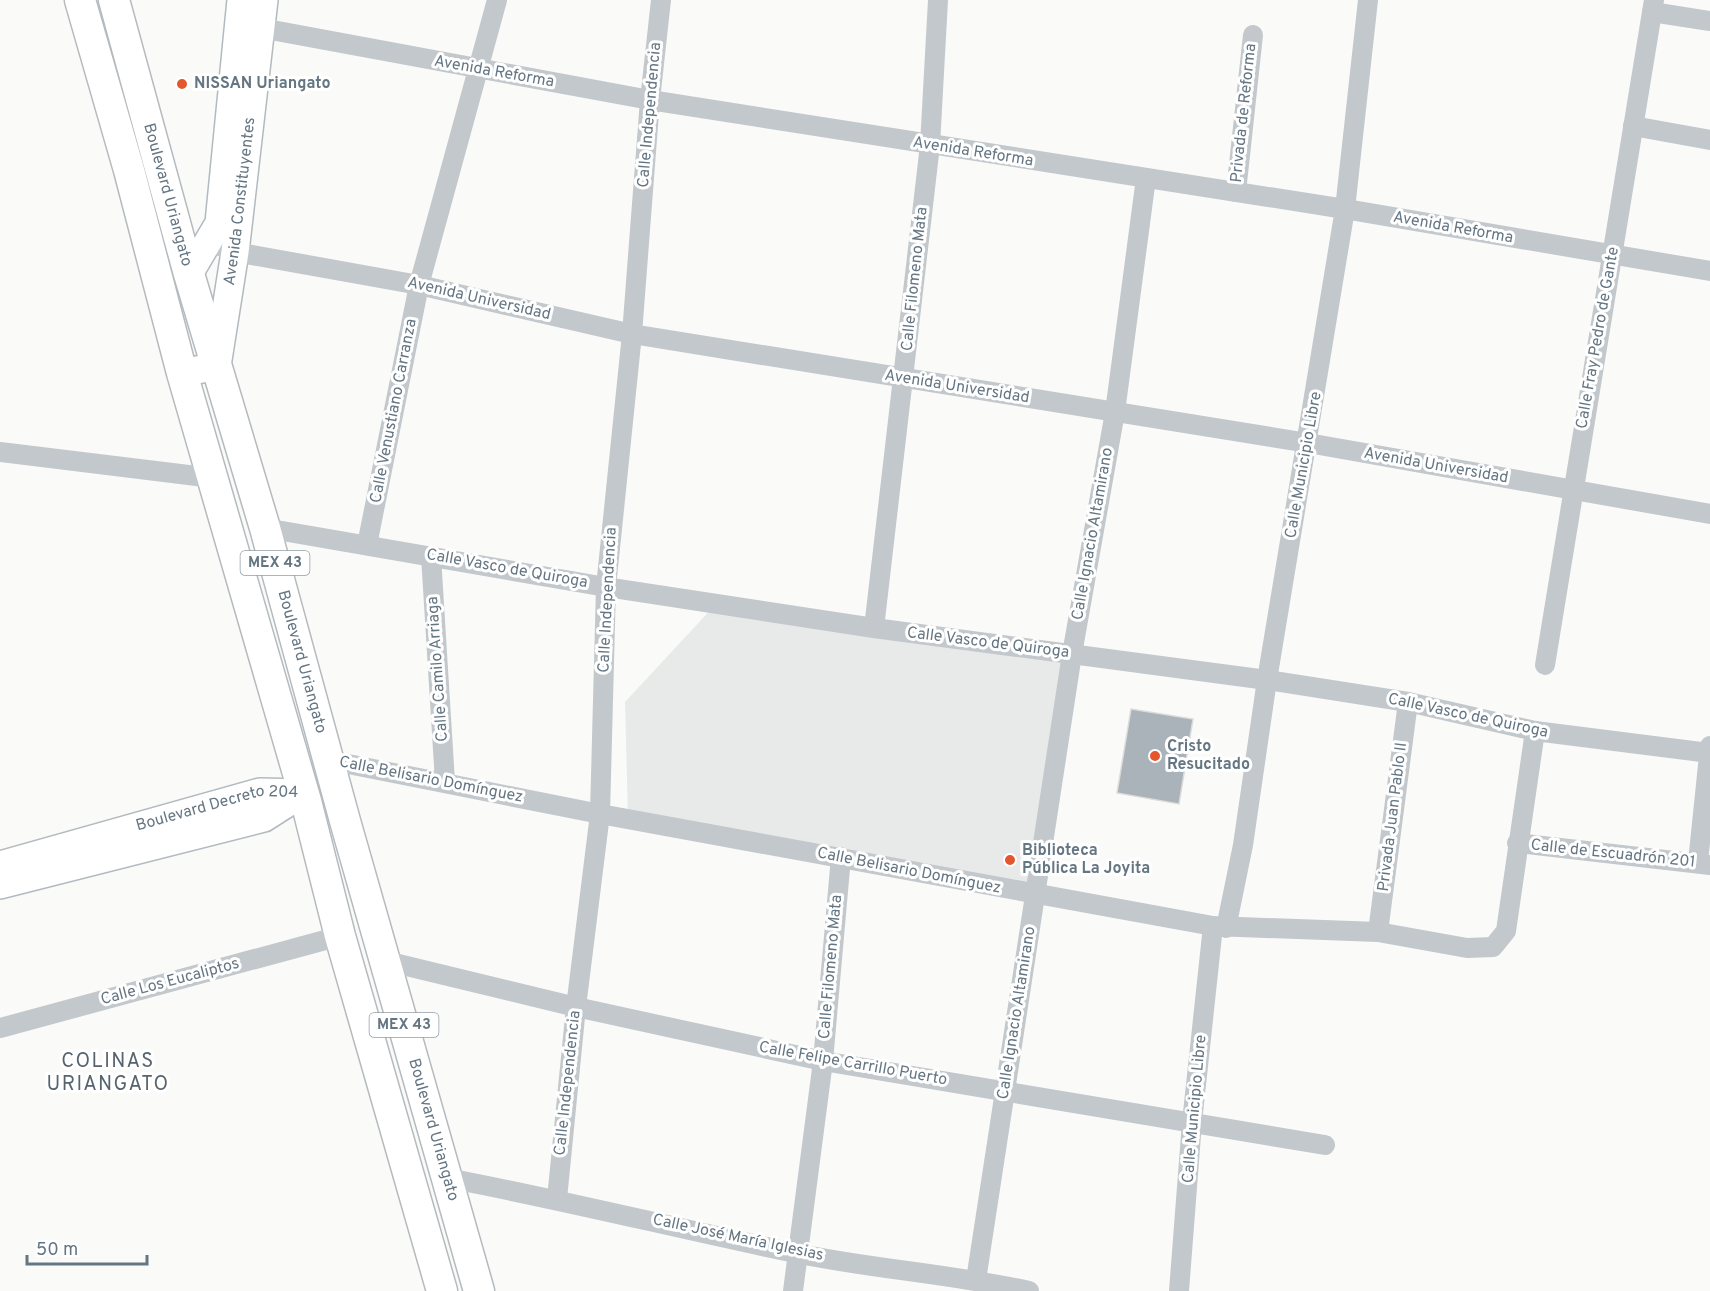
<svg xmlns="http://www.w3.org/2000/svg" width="1710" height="1291" font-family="Overpass,sans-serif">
<rect width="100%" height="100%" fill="#fafaf8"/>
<path fill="#e8e9e9" d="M 716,604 L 1072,654 L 1036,896 L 628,819 L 625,702 Z"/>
<path fill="#aab3b9" stroke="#dcdcda" stroke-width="1.5" d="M 1131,709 L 1193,719 L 1179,804 L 1117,793 Z"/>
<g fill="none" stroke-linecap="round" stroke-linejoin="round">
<g stroke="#b3babf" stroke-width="30">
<g id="secondary">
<path d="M 189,274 L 219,223 L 241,0"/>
<path id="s1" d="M 182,373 L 217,366 L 235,252 L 264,0"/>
<path id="s2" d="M 0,865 L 260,792 L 303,793"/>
<path d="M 0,885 L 264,818 L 303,793"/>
</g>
</g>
<g stroke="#b5babe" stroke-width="33">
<g id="primary">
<path d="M 80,0 L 129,170 L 182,373 L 306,801 L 340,936 L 442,1291"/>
<path id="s3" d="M 114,0 L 189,274 L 265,528 L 345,821 L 479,1291"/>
</g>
</g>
<g stroke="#c3c8cc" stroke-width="20">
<path d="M 1652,12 L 1710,21"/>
<path d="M 250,26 L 650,100 L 1345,209 L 1710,271"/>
<path d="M 1633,126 L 1710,140"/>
<path d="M 1236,192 L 1253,35"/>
<path d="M 208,241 L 235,252 L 419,285 L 632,334 L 1308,443 L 1710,514"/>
<path d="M 0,452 L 213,478"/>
<path d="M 265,528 L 606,587 L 874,628 L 1267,680 L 1408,702 L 1535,731 L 1710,753"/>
<path d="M 367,545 L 419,285 L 497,0"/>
<path d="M 431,556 L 445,782"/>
<path d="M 874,628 L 930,145 L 938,0"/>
<path d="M 1545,665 L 1654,0"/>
<path d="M 328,760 L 600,814 L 1213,926 L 1378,932 L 1467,948 L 1493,947 L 1506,931 L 1535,731"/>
<path d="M 1517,843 L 1710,865"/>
<path d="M 1698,862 L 1710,746"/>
<path d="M 1226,928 L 1243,845 L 1267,680 L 1345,209 L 1368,0"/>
<path d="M 1378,932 L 1408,702"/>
<path d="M 386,961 L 576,1007 L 823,1061 L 1325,1145"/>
<path d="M 0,1028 L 340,936"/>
<path d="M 447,1178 C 564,1200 679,1229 795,1253 C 872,1269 952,1274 1029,1291"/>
<path d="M 557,1199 L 576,1007 L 600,814 L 606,587 L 632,334 L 650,100 L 661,0"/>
<path d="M 976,1280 L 1072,654 L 1115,412 L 1146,178"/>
<path d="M 793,1291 L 823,1061 L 841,857"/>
<path d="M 1179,1291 L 1192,1122 L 1213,926"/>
</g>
<use href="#secondary" stroke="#fff" stroke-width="27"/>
<use href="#primary" stroke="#fff" stroke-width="30"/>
</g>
<g fill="#e4572e" stroke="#fff" stroke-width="2">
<circle cx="182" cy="84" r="6"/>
<circle cx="1155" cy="756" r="6"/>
<circle cx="1010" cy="860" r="6"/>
</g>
<g text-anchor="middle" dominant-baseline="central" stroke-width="6" stroke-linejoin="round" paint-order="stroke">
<g fill="#fff" stroke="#939fa8" stroke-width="1.5">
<rect x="240.5" y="551" width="69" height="24" rx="4.5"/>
<rect x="369.5" y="1013" width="69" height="24" rx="4.5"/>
</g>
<g font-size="15" font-weight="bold" fill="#657683">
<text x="275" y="563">MEX 43</text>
<text x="404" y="1025">MEX 43</text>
</g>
<g font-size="16" fill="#657683" stroke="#fff">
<text transform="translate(494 72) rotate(10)">Avenida Reforma</text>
<text transform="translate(1244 113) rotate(-84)">Privada de Reforma</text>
<text transform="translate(650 115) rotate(-85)">Calle Independencia</text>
<text transform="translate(973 152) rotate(9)">Avenida Reforma</text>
<text stroke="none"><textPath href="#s3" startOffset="202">Boulevard Uriangato</textPath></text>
<text stroke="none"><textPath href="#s1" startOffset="202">Avenida Constituyentes</textPath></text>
<text transform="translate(1453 228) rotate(10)">Avenida Reforma</text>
<text transform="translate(915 279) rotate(-84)">Calle Filomeno Mata</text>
<text transform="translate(479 299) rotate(13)">Avenida Universidad</text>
<text transform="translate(1598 338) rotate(-80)">Calle Fray Pedro de Gante</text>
<text transform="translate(957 387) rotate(9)">Avenida Universidad</text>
<text transform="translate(394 411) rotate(-79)">Calle Venustiano Carranza</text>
<text transform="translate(1304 465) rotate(-80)">Calle Municipio Libre</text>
<text transform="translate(1436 466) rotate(10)">Avenida Universidad</text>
<text transform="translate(1093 534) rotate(-80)">Calle Ignacio Altamirano</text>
<text transform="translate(507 569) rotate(10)">Calle Vasco de Quiroga</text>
<text transform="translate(608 600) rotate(-87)">Calle Independencia</text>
<text transform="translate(988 643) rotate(7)">Calle Vasco de Quiroga</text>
<text stroke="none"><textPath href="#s3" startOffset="688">Boulevard Uriangato</textPath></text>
<text transform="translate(438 669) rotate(-94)">Calle Camilo Arriaga</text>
<text transform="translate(1468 716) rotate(12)">Calle Vasco de Quiroga</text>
<text transform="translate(431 780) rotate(11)">Calle Belisario Domínguez</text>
<text stroke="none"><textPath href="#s2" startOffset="225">Boulevard Decreto 204</textPath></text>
<text transform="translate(1393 817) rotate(-83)">Privada Juan Pablo II</text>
<text transform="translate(1613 854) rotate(6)">Calle de Escuadrón 201</text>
<text transform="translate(909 871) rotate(11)">Calle Belisario Domínguez</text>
<text transform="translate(831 967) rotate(-85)">Calle Filomeno Mata</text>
<text transform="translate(170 982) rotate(-15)">Calle Los Eucaliptos</text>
<text transform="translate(1017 1013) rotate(-81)">Calle Ignacio Altamirano</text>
<text transform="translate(853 1064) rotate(10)">Calle Felipe Carrillo Puerto</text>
<text transform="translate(568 1083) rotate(-84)">Calle Independencia</text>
<text transform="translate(1195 1109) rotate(-85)">Calle Municipio Libre</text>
<text stroke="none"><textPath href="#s3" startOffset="1174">Boulevard Uriangato</textPath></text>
<text transform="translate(738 1238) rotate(12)">Calle José María Iglesias</text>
</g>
<g font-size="16" font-weight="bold" fill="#657683" stroke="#fff" text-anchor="start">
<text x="194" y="84">NISSAN Uriangato</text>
<text x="1167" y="747">Cristo<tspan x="1167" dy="18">Resucitado</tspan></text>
<text x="1022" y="851">Biblioteca<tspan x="1022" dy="18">Pública La Joyita</tspan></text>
</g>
<g font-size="20" letter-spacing="1.5" fill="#57646e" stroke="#fff">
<text x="108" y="1062">COLINAS<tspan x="108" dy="23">URIANGATO</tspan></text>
</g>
</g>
<path d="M27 1255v9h120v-9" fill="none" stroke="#657683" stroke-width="3"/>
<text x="36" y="1255" font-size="18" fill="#657683" stroke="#ffffff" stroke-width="4.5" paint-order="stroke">50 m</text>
</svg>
